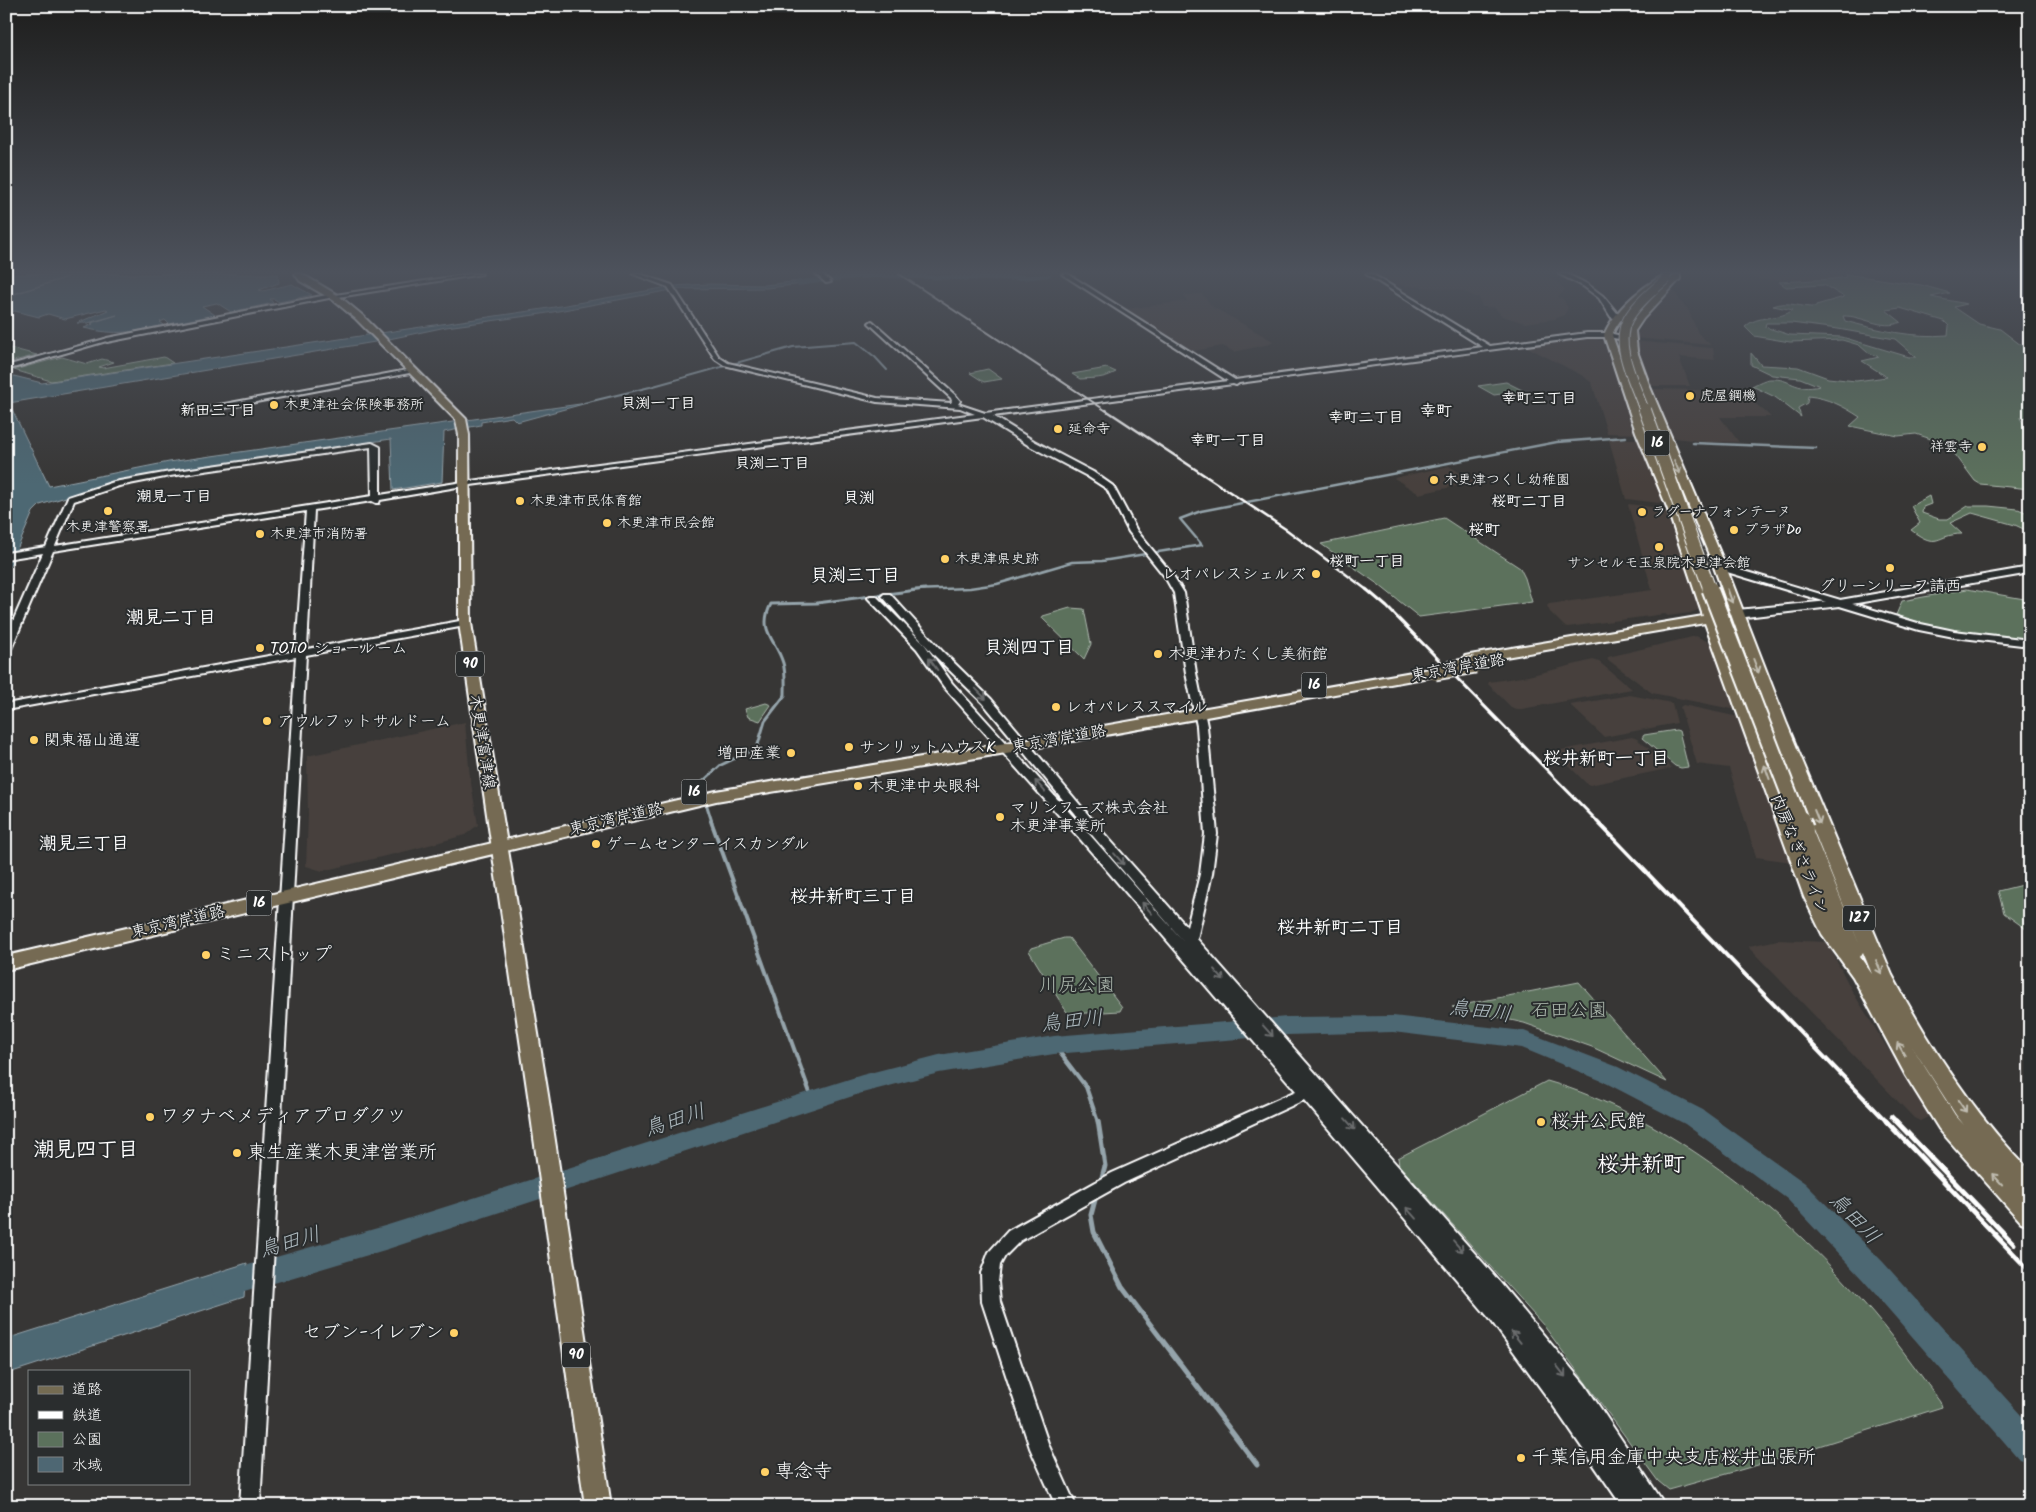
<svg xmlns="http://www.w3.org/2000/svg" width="2036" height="1512" font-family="Kalam,'Klee One',sans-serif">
<rect width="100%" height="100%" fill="#373635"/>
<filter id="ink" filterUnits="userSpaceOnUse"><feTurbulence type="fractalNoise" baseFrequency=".02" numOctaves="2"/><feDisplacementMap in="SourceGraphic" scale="10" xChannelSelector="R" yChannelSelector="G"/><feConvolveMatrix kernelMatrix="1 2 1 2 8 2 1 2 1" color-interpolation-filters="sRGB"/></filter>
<g filter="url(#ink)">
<g fill="#46403d">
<path d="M 1375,274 L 1543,274 L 1558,282 L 1565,290 L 1558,297 L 1563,299 L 1568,308 L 1564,315 L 1555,319 L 1525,323 L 1502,316 L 1494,307 L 1482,307 L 1479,298 L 1458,290 L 1397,285 Z"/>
<path d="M 1746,274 L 1841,274 L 1842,276 L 1841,279 L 1781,280 L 1761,280 Z"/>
<path d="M 1673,288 L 1681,302 L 1688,309 L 1698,333 L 1711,345 L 1635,338 L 1647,316 Z"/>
<path d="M 1202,294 L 1213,307 L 1273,341 L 1270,344 L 1234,352 L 1223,346 L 1194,351 L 1126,309 L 1187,301 L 1184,295 Z"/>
<path d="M 1594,338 L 1607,342 L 1638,434 L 1607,433 L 1592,383 L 1583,376 L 1527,347 Z"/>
<path d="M 1634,341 L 1711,348 L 1713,348 L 1715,360 L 1679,357 L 1690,386 L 1654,386 L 1650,385 Z"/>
<path d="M 1654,389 L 1741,391 L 1771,417 L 1720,417 L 1739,442 L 1706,442 L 1675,438 L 1670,436 L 1651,390 Z"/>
<path d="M 1611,439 L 1637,439 L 1643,442 L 1662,501 L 1659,503 L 1626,499 L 1609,440 Z"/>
<path d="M 1449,466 L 1475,482 L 1419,494 L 1394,478 Z"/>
<path d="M 1629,504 L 1666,509 L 1700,604 L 1698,610 L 1690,613 L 1668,616 L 1665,614 L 1568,627 L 1564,626 L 1550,612 L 1547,606 L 1549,604 L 1652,590 L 1628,505 Z"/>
<path d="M 1696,636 L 1713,644 L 1737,708 L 1732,709 L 1652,693 L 1607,659 L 1608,657 Z"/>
<path d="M 1593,660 L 1599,662 L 1632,689 L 1517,710 L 1513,709 L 1488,684 L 1489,682 L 1528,676 Z"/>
<path d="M 1630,695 L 1672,703 L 1677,723 L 1604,737 L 1570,705 Z"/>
<path d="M 1683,705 L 1739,717 L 1792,862 L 1756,857 L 1729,768 L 1697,764 L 1680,707 Z"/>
<path d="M 465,722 L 470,777 L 478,825 L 465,835 L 411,850 L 322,871 L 306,866 L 308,815 L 307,756 Z"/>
<path d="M 1632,737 L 1637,739 L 1672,768 L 1590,785 L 1586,783 L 1556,753 L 1556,751 Z"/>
<path d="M 1778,940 L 1827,942 L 1851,989 L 1886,1046 L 1934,1114 L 1920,1121 L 1914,1118 L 1750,949 L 1749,946 Z"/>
</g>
<g fill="#5b715c" stroke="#adb8ae" fill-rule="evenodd">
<path d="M 1845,274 L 1921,285 L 1950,293 L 1931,297 L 1967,304 L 1954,307 L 1979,324 L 2000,329 L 2030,352 L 2030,419 L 2020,418 L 2030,434 L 2030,479 L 2028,481 L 2030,489 L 1980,484 L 1975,481 L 1951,449 L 1940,442 L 1916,434 L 1898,436 L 1850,426 L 1860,417 C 1843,406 1828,398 1808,396 L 1807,403 L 1798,408 L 1801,417 L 1775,397 L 1752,386 C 1758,383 1765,379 1771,379 C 1791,378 1794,392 1820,386 L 1800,378 L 1772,375 L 1751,365 L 1751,353 L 1761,365 L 1798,367 L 1828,378 L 1856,381 L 1887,377 L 1862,361 L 1879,357 L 1867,352 L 1859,345 L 1842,340 L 1790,342 L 1754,336 L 1745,327 C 1757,314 1779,321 1793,310 L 1773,306 C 1788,300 1801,308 1816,307 L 1816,305 L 1844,297 L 1824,285 L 1786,287 L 1779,282 L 1834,279 L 1846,277 ZM 1900,308 L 1944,321 L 1949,326 L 1948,335 C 1912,338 1879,330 1845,321 L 1843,316 C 1862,315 1882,331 1901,322 L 1886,310 ZM 1766,323 L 1791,323 L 1838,329 L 1895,339 L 1916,357 L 1909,357 L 1842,337 L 1790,335 L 1765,327 Z"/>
<path d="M 6,347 L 37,355 L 6,363 Z"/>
<path d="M 62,357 L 87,364 L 102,359 L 114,362 L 99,367 L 103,368 L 164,357 L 173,363 L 51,381 L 14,370 Z"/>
<path d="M 1107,368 L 1116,372 C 1103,379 1095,378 1080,379 L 1072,374 Z"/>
<path d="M 988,369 L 1002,379 L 984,382 L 970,373 Z"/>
<path d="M 1506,382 L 1524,391 L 1494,395 L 1478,386 Z"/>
<path d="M 1929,496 L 1931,504 L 1923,507 L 1922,513 L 1939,519 L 1948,519 L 1968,506 L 1988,506 L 2018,509 L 2030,514 L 2030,532 L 2015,525 L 1972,513 L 1950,523 L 1962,534 C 1936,534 1939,551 1911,530 L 1920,523 L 1911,506 Z"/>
<path d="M 1444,518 L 1520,568 L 1525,578 L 1532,602 L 1419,617 L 1379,585 L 1321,544 Z"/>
<path d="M 1967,589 L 2030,600 L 2030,639 L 1945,630 L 1902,619 L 1896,615 L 1902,601 Z"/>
<path d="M 1070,608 L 1084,609 L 1091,644 L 1084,659 L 1042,618 L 1043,616 Z"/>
<path d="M 766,703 L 771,705 L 760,721 L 748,717 L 745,709 Z"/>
<path d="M 1676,730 L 1679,731 L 1688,767 L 1681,768 L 1675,766 L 1642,738 L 1644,735 Z"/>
<path d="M 2030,883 L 2030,932 L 2004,913 L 1998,891 Z"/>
<path d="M 1064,938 L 1069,938 L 1122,1007 L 1120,1011 L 1070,1014 L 1066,1011 L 1029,951 L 1031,948 Z"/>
<path d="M 1579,982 L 1667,1082 L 1592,1047 L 1524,1023 L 1452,1007 Z"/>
<path d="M 1547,1081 C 1666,1115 1783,1209 1863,1302 C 1891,1333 1915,1368 1940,1401 L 1942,1407 L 1765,1463 L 1669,1490 L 1658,1481 L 1544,1326 L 1399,1165 L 1398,1158 Z"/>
</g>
<g fill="#4e6773" stroke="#95a4ab">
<path d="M 6,274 L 278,274 L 279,283 L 259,290 L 263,291 L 292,284 L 312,295 L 279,302 L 274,299 L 270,299 L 273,303 L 231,312 L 217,303 L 202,306 L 215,315 L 169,324 L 165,320 L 160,322 L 164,325 C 131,332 118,336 84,328 L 93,324 L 91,323 L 117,315 L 88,323 L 77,323 L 108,310 L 106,309 L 65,319 L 48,314 L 39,317 L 15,311 L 6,313 L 6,297 L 68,277 L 6,296 Z"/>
<path d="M 819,279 L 822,282 L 767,288 L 677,289 L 542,314 L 446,327 L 375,342 L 9,403 L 49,486 L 169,462 L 587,403 L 517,422 L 512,417 L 481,422 L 481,425 L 444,432 L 442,482 L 393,490 L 391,439 L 170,472 L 111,483 L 40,505 L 33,512 L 6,575 L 6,374 L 42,383 L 543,309 L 674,286 L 709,284 L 765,285 Z"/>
<path d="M 247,1263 L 244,1297 L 6,1374 L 6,1339 Z"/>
</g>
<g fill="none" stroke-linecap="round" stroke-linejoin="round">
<path stroke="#95a4ab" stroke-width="2" d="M 584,403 L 650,387 L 793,347 L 856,342 L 875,357 L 887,370"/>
<g stroke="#95a4ab" stroke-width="2.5">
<path d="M 1693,443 L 1816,448"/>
<path d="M 912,590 L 970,588 L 997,584 L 1072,562 L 1102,561 L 1202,545 L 1180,519 L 1201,511 L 1557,442 L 1626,437"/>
</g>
<path stroke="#95a4ab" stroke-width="3" d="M 712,822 L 700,784 L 721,765 L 757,748 L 765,721 L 785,695 C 785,685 786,673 783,663 C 776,639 757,631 771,604 L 817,603 L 925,589"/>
<g stroke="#95a4ab" stroke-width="4">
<path d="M 711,821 L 813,1101"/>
<path d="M 1054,1045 L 1086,1087 L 1098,1122"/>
</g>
<g stroke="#95a4ab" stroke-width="5">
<path d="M 1098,1121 L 1105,1166 L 1101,1181"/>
<path d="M 1096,1196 L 1091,1215 L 1094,1232 L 1122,1287 L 1257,1465"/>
</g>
<g fill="#4e6773" fill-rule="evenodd">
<path d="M 861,274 L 991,276 L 1053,274 L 1049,277 C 997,285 946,278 893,278 C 861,277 829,282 798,286 L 794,283 L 798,280 Z"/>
<path d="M 1393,1016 L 1524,1031 L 1618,1067 L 1703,1110 L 1805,1183 L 1883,1262 L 2030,1425 L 2030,1463 L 2019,1459 L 1863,1280 L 1787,1199 L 1685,1124 L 1602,1081 L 1522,1048 L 1393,1032 L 1287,1035 L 1054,1054 L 939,1073 L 862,1093 L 388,1249 L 224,1298 L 214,1294 L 210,1285 L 214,1276 L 224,1272 L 388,1225 L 862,1075 L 939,1055 L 1054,1036 L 1287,1017 Z"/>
</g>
<g stroke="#fff" stroke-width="4">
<g id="tertiary">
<path d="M 470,274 L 482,274 L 332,298 L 329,296 Z"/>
<path d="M 633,274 L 640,274 L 672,285 L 719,357 L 728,363 L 877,398 L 951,403 L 952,401 L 951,398 L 870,324 L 869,323 L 872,321 L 956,396 L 960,401 L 958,404 L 985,413 L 1228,381 L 1062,274 L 1068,274 L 1235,380 L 1483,347 L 1366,274 L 1372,274 L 1490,346 L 1587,333 L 1608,333 L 1632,338 L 1633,339 L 1630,341 L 1608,337 L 1587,337 L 1239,383 L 1236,385 L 1233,384 L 993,416 L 1034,441 L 1093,472 L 1113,486 L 1137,531 L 1172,574 L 1184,593 L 1196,673 L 1207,726 L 1217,834 L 1212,874 L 1197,939 L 1492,1273 L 1585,1385 L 1661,1499 L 1664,1506 L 1622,1506 L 1550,1401 L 1490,1319 L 1304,1100 L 1124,1183 L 1020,1241 L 1005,1256 L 1000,1265 L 998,1282 L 1000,1302 L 1049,1446 L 1076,1506 L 1056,1506 L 1030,1448 L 982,1302 L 981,1273 L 989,1252 L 1008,1231 L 1112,1173 L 1296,1091 L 1081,840 L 944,687 L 917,649 L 868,598 L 870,596 L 876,596 L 925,645 L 952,683 L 1089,834 L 1184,942 L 1093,836 L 983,703 L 935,656 L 882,596 L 884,594 L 890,594 L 943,652 L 991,699 L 1101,830 L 1187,927 L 1200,874 L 1205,834 L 1197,726 L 1186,673 L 1174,593 L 1165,577 L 1129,532 L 1107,489 L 1087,476 L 1028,445 L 983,417 L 463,486 L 380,500 L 379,503 L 376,503 L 372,501 L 314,510 L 307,649 L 465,620 L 470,623 L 465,626 L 306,655 L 260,1506 L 240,1506 L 296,657 L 6,710 L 6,704 L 296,651 L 306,511 L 53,551 L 11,649 L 6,652 L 6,637 L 43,553 L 6,559 L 6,553 L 46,547 L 68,497 L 114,482 L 170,472 L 372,443 L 380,447 L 380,495 L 463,482 L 975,414 L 960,408 L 877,402 L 724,365 L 715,359 L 668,287 ZM 371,447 L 372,496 L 55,546 L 74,501 L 119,486 L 170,476 Z"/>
<path d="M 816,274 L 822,274 L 831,282 L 826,283 Z"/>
<path d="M 105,339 L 110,340 L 6,370 L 6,366 Z"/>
<path d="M 413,369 L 415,370 L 415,372 L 198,413 L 194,411 L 198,409 Z"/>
<path d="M 1720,564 L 1921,624 L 1954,631 L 2030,640 L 2030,646 L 1954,637 L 1919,630 L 1717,569 L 1717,565 Z"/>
</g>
</g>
<g stroke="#fff" stroke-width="4">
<g id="secondary">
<path d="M 1559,274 L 1567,274 L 1587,284 L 1603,296 L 1617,313 L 1639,323 L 1635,325 L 1611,317 L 1599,298 L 1583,286 Z"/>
<path d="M 332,294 L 336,296 L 334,297 L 107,342 L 103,340 L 107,338 Z"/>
<path d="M 2030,567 L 2030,573 L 1840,606 L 1737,618 L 1731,614 L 1737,610 L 1840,600 Z"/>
</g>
</g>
<g stroke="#fff" stroke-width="4">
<path id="primary" d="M 295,274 L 302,274 L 339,296 L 362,315 L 466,419 L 469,435 L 471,623 L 548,1095 L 611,1506 L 585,1506 L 528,1095 L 459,623 L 459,435 L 456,420 L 356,319 L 333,300 L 300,281 Z"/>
</g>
<g stroke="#fff" stroke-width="4">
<g id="trunk">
<path d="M 1665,274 L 1674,274 C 1652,295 1625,305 1612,335 L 1646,432 L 1679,507 L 1716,613 L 1724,614 L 1726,617 L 1724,620 L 1718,621 L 1796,827 L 1803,823 L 1809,825 L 1812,829 L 1860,946 L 1770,722 L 1714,567 L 1640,387 L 1627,351 L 1627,331 L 1636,316 L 1674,275 L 1680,275 L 1680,279 L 1643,319 L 1635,331 L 1637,351 L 1650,387 L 1726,567 L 1786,722 L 1892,975 C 1929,1045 1974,1114 2030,1171 L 2030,1225 L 2021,1222 L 1939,1129 L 1906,1076 L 1853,977 L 1822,934 L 1804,897 L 1705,623 L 1470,663 L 1465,662 L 1463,659 L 1465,656 L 1470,655 L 1703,616 L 1667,507 L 1636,432 L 1604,335 C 1615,309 1641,288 1665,274 ZM 1863,952 L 1872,974 L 1860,957 ZM 1911,1045 L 1956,1115 L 1964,1125 L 1955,1115 Z"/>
<path d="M 1435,668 L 1440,669 L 1442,672 L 1440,675 L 1006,753 L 716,801 L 6,970 L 6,956 L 716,791 L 1006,743 Z"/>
</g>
</g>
<use href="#tertiary" fill="#2a2d2e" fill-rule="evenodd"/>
<use href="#secondary" fill="#2a2d2e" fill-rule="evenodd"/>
<use href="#primary" fill="#746b52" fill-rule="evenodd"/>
<use href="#trunk" fill="#746b52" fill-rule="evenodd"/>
<path stroke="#fff" stroke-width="2" d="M 899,274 L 1108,412"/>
<path stroke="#fff" stroke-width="2.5" d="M 1106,410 L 1287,530 L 1367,590"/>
<path stroke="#fff" stroke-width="3" d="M 1366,589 L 1387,607 L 1598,822"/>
<g stroke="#fff" stroke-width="4">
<path d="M 1597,821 L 1887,1122"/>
<path d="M 1891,1116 L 1897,1122"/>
</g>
<g stroke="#fff" stroke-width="5">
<path d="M 1886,1121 L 2030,1271"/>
<path d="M 1896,1121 L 2014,1244"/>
</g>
<g stroke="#fff" stroke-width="11" stroke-linecap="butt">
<path id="trunk-bridge-far3" d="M 1645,412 C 1636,386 1613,345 1628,319 C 1637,303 1653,291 1666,279"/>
</g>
<g stroke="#fff" stroke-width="14" stroke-linecap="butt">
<path id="trunk-bridge-far2" d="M 1645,410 L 1710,590"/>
</g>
<g stroke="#fff" stroke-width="19" stroke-linecap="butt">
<g id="trunk-bridge-far1">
<path d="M 1710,589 L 1800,822"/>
<path d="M 1435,672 L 1475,665"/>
</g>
</g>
<g stroke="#fff" stroke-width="24" stroke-linecap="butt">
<path id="trunk-bridge" d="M 1800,821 L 1803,829"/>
</g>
<use href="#trunk-bridge-far3" stroke="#746b52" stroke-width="9"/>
<use href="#trunk-bridge-far2" stroke="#746b52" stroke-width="12"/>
<use href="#trunk-bridge-far1" stroke="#746b52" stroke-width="15"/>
<use href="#trunk-bridge" stroke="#746b52" stroke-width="20"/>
</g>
<defs><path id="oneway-shaft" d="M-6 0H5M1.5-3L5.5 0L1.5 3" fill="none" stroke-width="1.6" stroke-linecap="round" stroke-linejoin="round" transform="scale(1.25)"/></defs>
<g stroke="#c0bcb1">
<use href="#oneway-shaft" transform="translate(1677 467) rotate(67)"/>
<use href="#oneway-shaft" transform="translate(1730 596) rotate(70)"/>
<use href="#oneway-shaft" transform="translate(1756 666) rotate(69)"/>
<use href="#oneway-shaft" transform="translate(1767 772) rotate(-110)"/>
<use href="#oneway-shaft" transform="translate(1817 817) rotate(68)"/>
<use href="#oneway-shaft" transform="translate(1879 967) rotate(67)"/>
<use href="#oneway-shaft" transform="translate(1901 1049) rotate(-120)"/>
<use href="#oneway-shaft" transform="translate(1962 1106) rotate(55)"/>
<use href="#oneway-shaft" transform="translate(1997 1179) rotate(-133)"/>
</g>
<g stroke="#6a6c6d">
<use href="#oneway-shaft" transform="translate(933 664) rotate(-126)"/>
<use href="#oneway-shaft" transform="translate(981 694) rotate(46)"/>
<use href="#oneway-shaft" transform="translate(1040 786) rotate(-132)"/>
<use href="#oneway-shaft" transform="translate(1119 859) rotate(49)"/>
<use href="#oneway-shaft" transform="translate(1147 908) rotate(-131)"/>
<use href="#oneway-shaft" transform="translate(1219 975) rotate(49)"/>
<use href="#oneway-shaft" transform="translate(1268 1031) rotate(48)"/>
<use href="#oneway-shaft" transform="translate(1350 1124) rotate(49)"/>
<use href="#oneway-shaft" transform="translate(1411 1213) rotate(-131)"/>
<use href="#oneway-shaft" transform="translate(1458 1246) rotate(49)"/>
<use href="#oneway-shaft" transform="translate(1516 1337) rotate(-129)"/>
<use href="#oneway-shaft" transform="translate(1561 1371) rotate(52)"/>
</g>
</g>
<linearGradient id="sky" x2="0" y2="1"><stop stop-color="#1e1e1d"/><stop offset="0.56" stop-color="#4d525c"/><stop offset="1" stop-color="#4d525c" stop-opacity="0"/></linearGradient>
<rect width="2036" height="485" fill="url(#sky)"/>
<g fill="#ffd166" stroke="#2a2d2e" stroke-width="2">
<circle cx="1690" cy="396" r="5"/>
<circle cx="274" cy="405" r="5"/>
<circle cx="1058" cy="429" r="5"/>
<circle cx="1982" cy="447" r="5"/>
<circle cx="1434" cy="480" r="5"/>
<circle cx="520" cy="501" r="5"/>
<circle cx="108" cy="511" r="5"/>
<circle cx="1642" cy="512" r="5"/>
<circle cx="607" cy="523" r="5"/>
<circle cx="1734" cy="530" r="5"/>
<circle cx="260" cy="534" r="5"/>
<circle cx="1659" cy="547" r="5"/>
<circle cx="945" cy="559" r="5"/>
<circle cx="1890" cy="568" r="5"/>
<circle cx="1316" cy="574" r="5"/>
<circle cx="260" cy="648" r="5"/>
<circle cx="1158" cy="654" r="5"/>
<circle cx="1056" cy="707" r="5"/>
<circle cx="267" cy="721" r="5"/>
<circle cx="34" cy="740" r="5"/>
<circle cx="849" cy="747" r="5"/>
<circle cx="791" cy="753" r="5"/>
<circle cx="858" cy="786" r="5"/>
<circle cx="1000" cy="817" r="5"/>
<circle cx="596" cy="844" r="5"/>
<circle cx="206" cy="955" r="5"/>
<circle cx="150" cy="1117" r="5"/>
<circle cx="1541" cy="1122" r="5"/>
<circle cx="237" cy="1153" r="5"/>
<circle cx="454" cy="1333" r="5"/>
<circle cx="1521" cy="1458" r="5"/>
<circle cx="765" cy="1472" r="5"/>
</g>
<g text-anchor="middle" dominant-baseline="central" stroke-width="4" stroke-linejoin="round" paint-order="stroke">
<g font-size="14" fill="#fff" stroke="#2a2d2e" text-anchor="start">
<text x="1700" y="396">虎屋鋼機</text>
<text x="284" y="405">木更津社会保険事務所</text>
<text x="1068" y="429">延命寺</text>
<text x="1972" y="447" text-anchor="end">祥雲寺</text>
<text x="1444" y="480">木更津つくし幼稚園</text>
<text x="530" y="501">木更津市民体育館</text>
<text x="1652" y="512">ラグーナフォンテーヌ</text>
<text x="617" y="523">木更津市民会館</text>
<text x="108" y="527" text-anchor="middle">木更津警察署</text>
<text x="1744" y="530">プラザDo</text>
<text x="270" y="534">木更津市消防署</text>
<text x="955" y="559">木更津県史跡</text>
<text x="1659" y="563" text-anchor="middle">サンセルモ玉泉院木更津会館</text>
</g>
<g font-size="15" font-weight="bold" fill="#fff" stroke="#2a2d2e">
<text x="1539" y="399">幸町三丁目</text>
<text x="658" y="404">貝渕一丁目</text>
<text x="218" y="411">新田三丁目</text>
<text x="1366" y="418">幸町二丁目</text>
<text x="1228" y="441">幸町一丁目</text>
<text x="772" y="464">貝渕二丁目</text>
<text x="174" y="497">潮見一丁目</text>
<text x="1529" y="502">桜町二丁目</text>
<text x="1367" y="562">桜町一丁目</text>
</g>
<g fill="#2a2d2e" stroke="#bfc0c0" stroke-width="1">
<rect x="1644.5" y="430.5" width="25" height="25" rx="4"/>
<rect x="456" y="651.5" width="28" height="25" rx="4"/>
<rect x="1301.5" y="672.5" width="25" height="25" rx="4"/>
<rect x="681.5" y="779.5" width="25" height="25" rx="4"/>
<rect x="246.5" y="890.5" width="25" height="25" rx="4"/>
<rect x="1843" y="905.5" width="32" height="25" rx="4"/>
<rect x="562" y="1342.5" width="28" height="25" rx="4"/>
</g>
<g font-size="15" font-weight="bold" fill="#fff">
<text x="1657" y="443">16</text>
<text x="470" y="664">90</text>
<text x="1314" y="685">16</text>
<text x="694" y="792">16</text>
<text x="259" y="903">16</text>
<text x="1859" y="918">127</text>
<text x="576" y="1355">90</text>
</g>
<g font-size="16" font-weight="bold" fill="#fff" stroke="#2a2d2e">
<text x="1436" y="411">幸町</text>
<text x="859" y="498">貝渕</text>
<text x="1484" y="530">桜町</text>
</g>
<g font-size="16" fill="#fff" stroke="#2a2d2e" text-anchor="start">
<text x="1306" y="574" text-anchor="end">レオパレスシェルズ</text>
<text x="1890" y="586" text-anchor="middle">グリーンリーフ請西</text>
<text x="270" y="648">TOTO ショールーム</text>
<text x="1168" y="654">木更津わたくし美術館</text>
<text x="1066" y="707">レオパレススマイル</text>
<text x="277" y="721">アウルフットサルドーム</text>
<text x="44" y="740">関東福山通運</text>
<text x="859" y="747">サンリットハウスK</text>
<text x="781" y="753" text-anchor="end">増田産業</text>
<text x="868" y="786">木更津中央眼科</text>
<text x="1010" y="808">マリンフーズ株式会社<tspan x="1010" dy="18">木更津事業所</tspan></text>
<text x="606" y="844">ゲームセンターイスカンダル</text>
</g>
<g font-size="16" fill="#fff" stroke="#2a2d2e">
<text transform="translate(1458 668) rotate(-10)">東京湾岸道路</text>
<text transform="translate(1059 739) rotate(-10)">東京湾岸道路</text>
<text transform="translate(482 742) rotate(81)">木更津富津線</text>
<text transform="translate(616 819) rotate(-13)">東京湾岸道路</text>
<text transform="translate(1799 854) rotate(68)">内房なぎさライン</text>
<text transform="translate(178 922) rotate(-13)">東京湾岸道路</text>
</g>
<g font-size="18" font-weight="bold" fill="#fff" stroke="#2a2d2e">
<text x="855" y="576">貝渕三丁目</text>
<text x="171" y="618">潮見二丁目</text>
<text x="1029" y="648">貝渕四丁目</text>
<text x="1606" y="759">桜井新町一丁目</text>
<text x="84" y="844">潮見三丁目</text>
<text x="853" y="897">桜井新町三丁目</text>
<text x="1340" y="928">桜井新町二丁目</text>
</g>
<g font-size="19" fill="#fff" stroke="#2a2d2e" text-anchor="start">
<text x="216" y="955">ミニストップ</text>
<text x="160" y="1117">ワタナベメディアプロダクツ</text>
<text x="1551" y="1122">桜井公民館</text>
<text x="247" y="1153">東生産業木更津営業所</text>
<text x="444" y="1333" text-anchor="end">セブン-イレブン</text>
<text x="1531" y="1458">千葉信用金庫中央支店桜井出張所</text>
<text x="775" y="1472">専念寺</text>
</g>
<g font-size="19" fill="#adb8ae" stroke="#2a2d2e">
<text x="1077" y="986">川尻公園</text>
<text x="1569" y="1011">石田公園</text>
</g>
<g font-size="21" font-style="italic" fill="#afbbc0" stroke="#2a2d2e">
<text transform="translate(1480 1012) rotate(7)">鳥田川</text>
<text transform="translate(1072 1022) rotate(-6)">鳥田川</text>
<text transform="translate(675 1121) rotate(-18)">鳥田川</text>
<text transform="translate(1854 1219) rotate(46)">鳥田川</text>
<text transform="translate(290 1243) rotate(-16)">鳥田川</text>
</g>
<g font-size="21" font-weight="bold" fill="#fff" stroke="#2a2d2e">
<text x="86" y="1150">潮見四丁目</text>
</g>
<g font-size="22" font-weight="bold" fill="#fff" stroke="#2a2d2e">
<text x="1641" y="1165">桜井新町</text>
</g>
</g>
<rect width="2036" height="1512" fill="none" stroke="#2a2d2e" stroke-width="25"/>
<rect x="12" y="12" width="2011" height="1487" fill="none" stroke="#fff" stroke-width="2" filter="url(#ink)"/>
<rect x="28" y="1370" width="162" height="115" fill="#2a2d2e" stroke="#7f8182"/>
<rect x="38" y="1386" width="25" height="8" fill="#746b52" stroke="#7f8182"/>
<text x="72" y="1394" font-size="15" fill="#ffffff">道路</text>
<rect x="38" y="1411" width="25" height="8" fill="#ffffff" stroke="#7f8182"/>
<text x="72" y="1420" font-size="15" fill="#ffffff">鉄道</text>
<rect x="38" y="1432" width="25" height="15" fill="#5b715c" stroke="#7f8182"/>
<text x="72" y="1444" font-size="15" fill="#ffffff">公園</text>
<rect x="38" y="1457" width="25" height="15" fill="#4e6773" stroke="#7f8182"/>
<text x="72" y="1470" font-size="15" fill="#ffffff">水域</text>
</svg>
